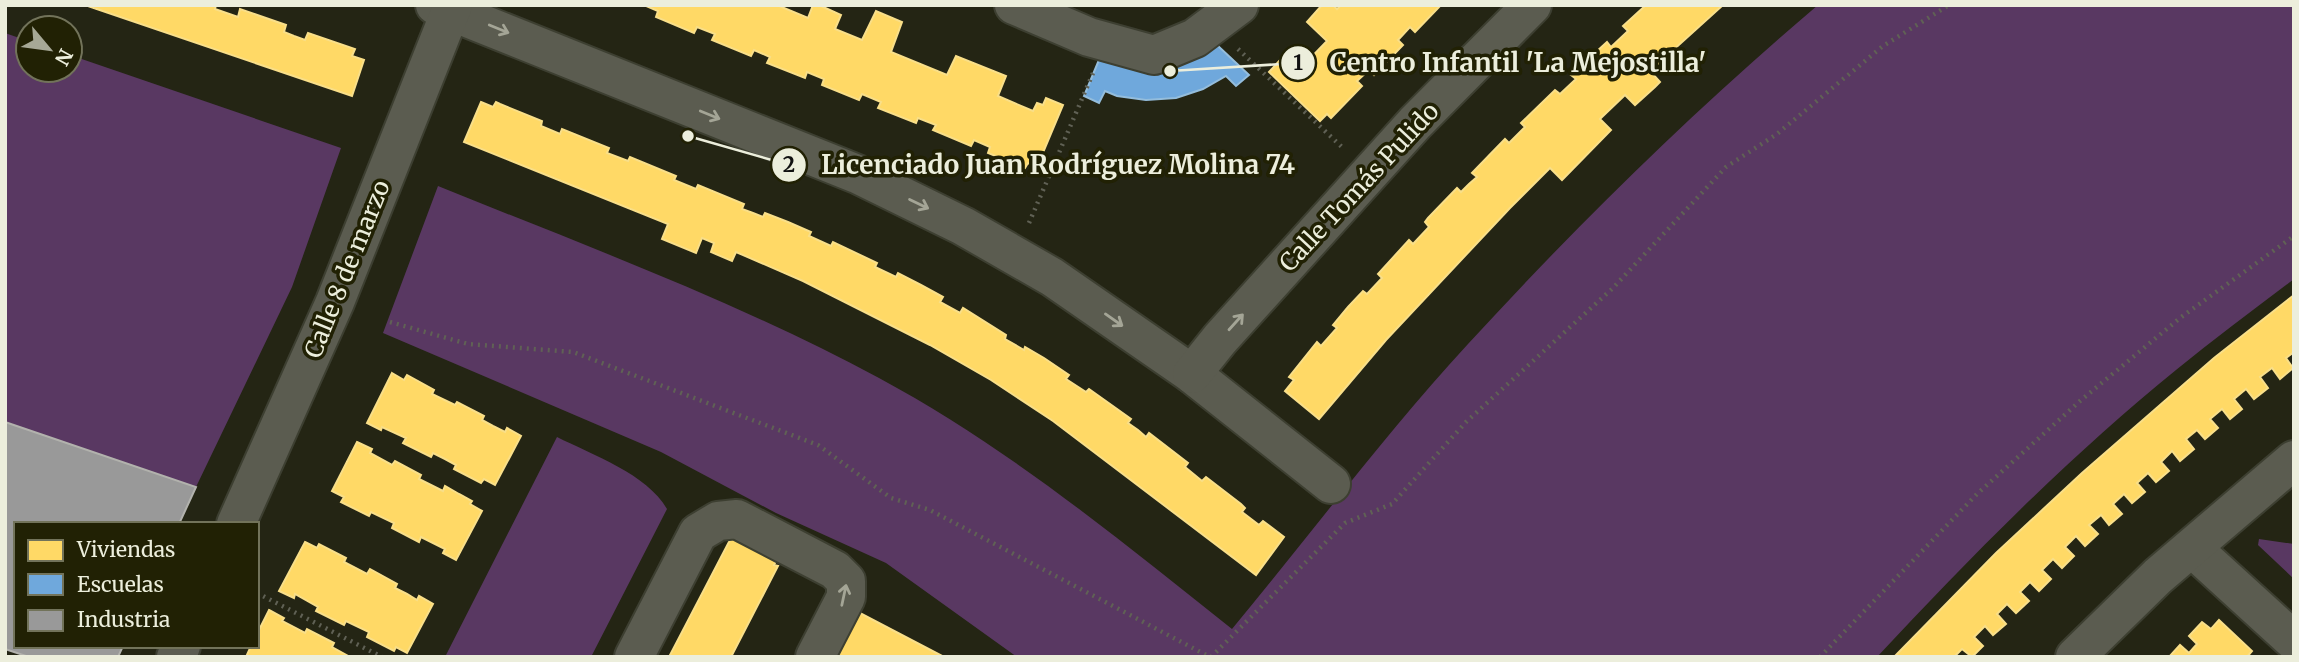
<svg xmlns="http://www.w3.org/2000/svg" width="2299" height="662" font-family="Merriweather,serif">
<rect width="100%" height="100%" fill="#242514"/>
<g fill="#593862">
<path d="M 1818,5 L 2294,5 L 2294,279 C 2255,309 2214,339 2176,370 C 2069,457 1971,556 1877,657 L 1017,657 L 886,563 L 776,513 L 661,452 L 383,333 L 438,186 C 586,246 738,302 879,378 C 1007,447 1119,539 1232,629 C 1311,534 1385,434 1468,344 C 1578,224 1694,110 1818,5 Z"/>
<path d="M 5,33 L 28,41 L 28,70 L 70,70 L 70,55 L 341,148 L 292,287 L 196,487 L 5,422 Z"/>
<path d="M 557,437 C 593,455 647,474 667,509 L 591,657 L 445,657 Z"/>
<path d="M 2259,539 L 2294,544 L 2294,579 L 2258,545 Z"/>
</g>
<g fill="#ffd966" stroke="#f9df89" stroke-width="2">
<path d="M 85,5 L 216,5 L 215,9 L 238,17 L 240,9 L 286,25 L 284,32 L 294,36 L 305,40 L 308,33 L 355,49 L 352,56 L 364,60 L 352,96 Z"/>
<path d="M 644,5 L 777,5 L 808,18 L 813,5 L 819,5 L 841,15 L 835,29 L 862,40 L 876,11 L 902,22 L 891,52 L 947,75 L 956,56 L 1006,76 L 998,96 L 1033,111 L 1037,103 L 1043,105 L 1046,98 L 1063,105 L 1037,167 L 1028,163 L 1025,168 L 988,153 L 990,147 L 974,140 L 971,146 L 933,130 L 936,125 L 918,118 L 916,123 L 878,108 L 881,102 L 862,94 L 859,100 L 822,85 L 824,79 L 807,72 L 805,78 L 767,63 L 770,57 L 754,50 L 751,56 L 712,40 L 715,34 L 697,27 L 694,33 L 656,17 L 658,11 Z"/>
<path d="M 1322,5 L 1333,5 L 1337,9 L 1341,5 L 1441,5 L 1415,32 L 1410,27 L 1398,40 L 1403,45 L 1374,75 L 1369,70 L 1357,81 L 1362,86 L 1331,118 L 1327,114 L 1320,121 L 1269,72 L 1282,58 L 1297,72 L 1327,41 L 1307,22 Z"/>
<path d="M 1646,5 L 1723,5 L 1650,71 L 1660,82 L 1655,87 L 1635,105 L 1625,95 L 1602,117 L 1600,119 L 1611,130 L 1562,180 L 1550,168 L 1510,208 L 1386,340 L 1319,419 L 1285,391 L 1294,380 L 1289,377 L 1317,342 L 1321,346 L 1337,328 L 1333,325 L 1348,307 L 1363,291 L 1367,294 L 1382,278 L 1378,274 L 1409,240 L 1413,244 L 1429,227 L 1425,222 L 1428,218 L 1457,188 L 1461,192 L 1469,184 L 1477,177 L 1472,173 L 1505,139 L 1509,143 L 1525,127 L 1521,123 L 1555,90 L 1560,94 L 1576,79 L 1571,75 L 1607,42 L 1611,47 L 1628,31 L 1623,26 Z"/>
<path d="M 481,102 L 493,107 L 496,102 L 500,104 L 542,121 L 541,126 L 560,134 L 562,129 L 609,148 L 607,153 L 628,161 L 630,157 L 676,176 L 674,180 L 696,189 L 698,185 L 744,204 L 742,209 L 753,213 L 763,217 L 765,213 L 788,222 L 811,232 L 809,236 L 831,246 L 833,242 L 877,263 L 875,267 L 896,277 L 898,273 L 921,285 L 943,297 L 940,302 L 960,313 L 963,308 L 1006,335 L 1005,339 L 1024,350 L 1025,347 L 1044,358 L 1069,375 L 1066,379 L 1086,392 L 1089,389 L 1131,419 L 1128,423 L 1138,430 L 1146,437 L 1149,433 L 1188,463 L 1185,467 L 1202,481 L 1206,477 L 1241,504 L 1245,508 L 1242,512 L 1259,525 L 1263,521 L 1284,537 L 1256,575 L 1053,421 L 991,380 L 930,345 L 803,281 L 736,252 L 732,261 L 711,252 L 714,243 L 702,238 L 696,253 L 662,239 L 668,224 L 464,142 Z"/>
<path d="M 2294,295 L 2294,352 L 2286,358 L 2293,368 L 2280,379 L 2272,368 L 2260,377 L 2268,388 L 2254,399 L 2246,389 L 2234,399 L 2242,409 L 2230,419 L 2222,409 L 2210,419 L 2218,428 L 2205,439 L 2197,430 L 2186,439 L 2194,449 L 2180,461 L 2172,451 L 2161,462 L 2169,471 L 2156,482 L 2148,473 L 2137,483 L 2145,492 L 2132,503 L 2124,494 L 2113,504 L 2122,514 L 2109,525 L 2101,515 L 2089,525 L 2098,534 L 2085,546 L 2076,536 L 2065,547 L 2074,556 L 2062,568 L 2053,559 L 2042,570 L 2051,579 L 2039,591 L 2030,582 L 2020,592 L 2029,601 L 2016,613 L 2007,604 L 1997,614 L 2006,624 L 1993,635 L 1985,626 L 1974,637 L 1983,646 L 1972,657 L 1962,649 L 1954,657 L 1894,657 L 1996,553 L 2082,473 L 2214,358 Z"/>
<path d="M 392,373 L 404,380 L 407,375 L 434,390 L 432,394 L 455,405 L 457,402 L 484,416 L 482,420 L 493,426 L 505,432 L 507,428 L 521,436 L 495,485 L 484,479 L 481,483 L 454,469 L 456,465 L 445,459 L 433,453 L 431,457 L 403,443 L 406,438 L 382,427 L 381,430 L 367,423 Z"/>
<path d="M 357,442 L 372,449 L 370,453 L 392,465 L 395,461 L 421,475 L 419,479 L 443,491 L 445,486 L 459,494 L 472,501 L 470,504 L 482,511 L 456,560 L 443,553 L 445,549 L 421,537 L 419,542 L 392,528 L 394,523 L 371,512 L 369,516 L 341,502 L 344,497 L 332,491 Z"/>
<path d="M 732,536 L 777,559 L 774,565 L 778,566 L 731,657 L 669,657 Z"/>
<path d="M 305,542 L 317,548 L 319,544 L 346,558 L 344,562 L 367,574 L 370,569 L 397,584 L 395,588 L 407,594 L 417,600 L 419,596 L 433,604 L 407,653 L 396,647 L 394,651 L 367,637 L 369,632 L 346,621 L 344,625 L 316,611 L 318,607 L 295,594 L 294,598 L 279,591 Z"/>
<path d="M 269,610 L 284,618 L 282,621 L 305,633 L 307,629 L 334,643 L 332,647 L 350,657 L 246,657 L 251,646 L 257,646 L 257,634 Z"/>
<path d="M 856,611 L 944,657 L 833,657 Z"/>
<path d="M 2219,620 L 2252,651 L 2247,657 L 2169,657 L 2180,645 L 2189,653 L 2197,644 L 2189,636 L 2202,622 L 2211,629 Z"/>
</g>
<path fill="#6fa8dc" stroke="#94bddc" stroke-width="2" d="M 1217,45 L 1249,75 L 1236,86 L 1226,76 L 1203,89 L 1176,98 L 1146,100 L 1117,96 L 1105,91 L 1099,103 L 1084,96 L 1101,55 Z"/>
<path fill="#999" stroke="#b2b2ad" stroke-width="2" d="M 5,422 L 196,487 L 179,524 L 16,524 L 16,646 L 123,646 L 118,657 L 29,657 L 5,649 Z"/>
<g fill="none" stroke-linecap="round" stroke-linejoin="round">
<g stroke="#3d3f31" stroke-width="42">
<g id="street">
<path d="M 435,5 L 857,174 L 963,226 L 1052,277 L 1192,374 L 1331,484"/>
<path d="M 1014,5 L 1089,37 L 1154,55 L 1195,38 L 1239,5"/>
<path d="M 1192,374 L 1220,339 L 1415,123 L 1532,5"/>
<path d="M 236,524 L 335,302 L 453,5"/>
<path d="M 2192,548 L 2294,641"/>
<path d="M 176,657 L 181,646"/>
<path d="M 634,657 L 698,533 L 718,521 L 737,519 L 835,570 L 846,581 L 846,597 L 815,657"/>
<path d="M 2075,657 L 2158,576 L 2294,460"/>
</g>
</g>
<g stroke="#606155" stroke-width="4.5" stroke-dasharray="2 5" stroke-linecap="butt">
<path d="M 1238,49 L 1344,149"/>
<path d="M 1029,223 L 1093,73"/>
<path d="M 390,322 L 468,344 L 573,352 L 818,445 L 891,498 L 930,510 L 1210,657"/>
<path d="M 257,593 L 382,657"/>
<path d="M 1211,657 L 1345,523 L 1392,504 L 1466,422 L 1613,288 L 1726,167 L 1777,134 L 1883,46 L 1949,5"/>
<path d="M 1820,657 L 1977,494 L 2080,401 L 2180,318 L 2294,236"/>
</g>
<use href="#street" stroke="#5b5c50" stroke-width="38"/>
</g>
<defs><path id="oneway-shaft" d="M-6 0H5M1.5-3L5.5 0L1.5 3" fill="none" stroke-width="1.6" stroke-linecap="round" stroke-linejoin="round" transform="scale(1.75)"/></defs>
<g stroke="#a4a596">
<use href="#oneway-shaft" transform="translate(499 29) rotate(22)"/>
<use href="#oneway-shaft" transform="translate(710 115) rotate(22)"/>
<use href="#oneway-shaft" transform="translate(919 204) rotate(26)"/>
<use href="#oneway-shaft" transform="translate(1114 320) rotate(35)"/>
<use href="#oneway-shaft" transform="translate(1236 322) rotate(-48)"/>
<use href="#oneway-shaft" transform="translate(844 595) rotate(-78)"/>
</g>
<g text-anchor="middle" dominant-baseline="central" stroke-width="7" stroke-linejoin="round" paint-order="stroke">
<g font-size="24" fill="#eceedc" stroke="#212104">
<text transform="translate(1359 187) rotate(-47)">Calle Tomás Pulido</text>
<text transform="translate(347 269) rotate(-68)">Calle 8 de marzo</text>
</g>
</g>
<path fill="none" stroke="#eceedc" stroke-width="2.5" d="M1170 71L1298 63M688 136L789 165"/>
<g fill="#eceedc" stroke="#212104" stroke-width="2.5">
<circle cx="1170" cy="71" r="7"/>
<circle cx="688" cy="136" r="7"/>
<circle cx="1298" cy="63" r="18"/>
<circle cx="789" cy="165" r="18"/>
</g>
<g font-size="21" text-anchor="middle" font-weight="bold" fill="#111">
<text x="1298" y="70">1</text>
<text x="789" y="172">2</text>
</g>
<g font-size="26" text-anchor="middle" font-weight="bold" fill="#eceedc" stroke="#212104" stroke-width="7" stroke-linejoin="round" paint-order="stroke">
<text x="1518" y="72">Centro Infantil 'La Mejostilla'</text>
<text x="1058" y="174">Licenciado Juan Rodríguez Molina 74</text>
</g>
<rect width="2299" height="662" fill="none" stroke="#eceedc" stroke-width="14"/>
<rect x="14" y="522" width="245" height="126" fill="#212104" stroke="#72735a" stroke-width="2"/>
<rect x="28" y="540" width="35" height="21" fill="#ffd966" stroke="#72735a" stroke-width="2"/>
<text x="77" y="557" font-size="21" fill="#eceedc">Viviendas</text>
<rect x="28" y="574" width="35" height="21" fill="#6fa8dc" stroke="#72735a" stroke-width="2"/>
<text x="77" y="592" font-size="21" fill="#eceedc">Escuelas</text>
<rect x="28" y="610" width="35" height="21" fill="#999999" stroke="#72735a" stroke-width="2"/>
<text x="77" y="627" font-size="21" fill="#eceedc">Industria</text>
<g transform="translate(49 49) rotate(119)"><circle r="33" fill="#212104" stroke="#72735a" stroke-width="2"/>
<path d="M0-5L12 26L0 18L-12 26Z" fill="#a6a896"/>
<text y="-10" font-size="19" font-weight="bold" text-anchor="middle" fill="#eceedc">N</text>
</g>
</svg>
